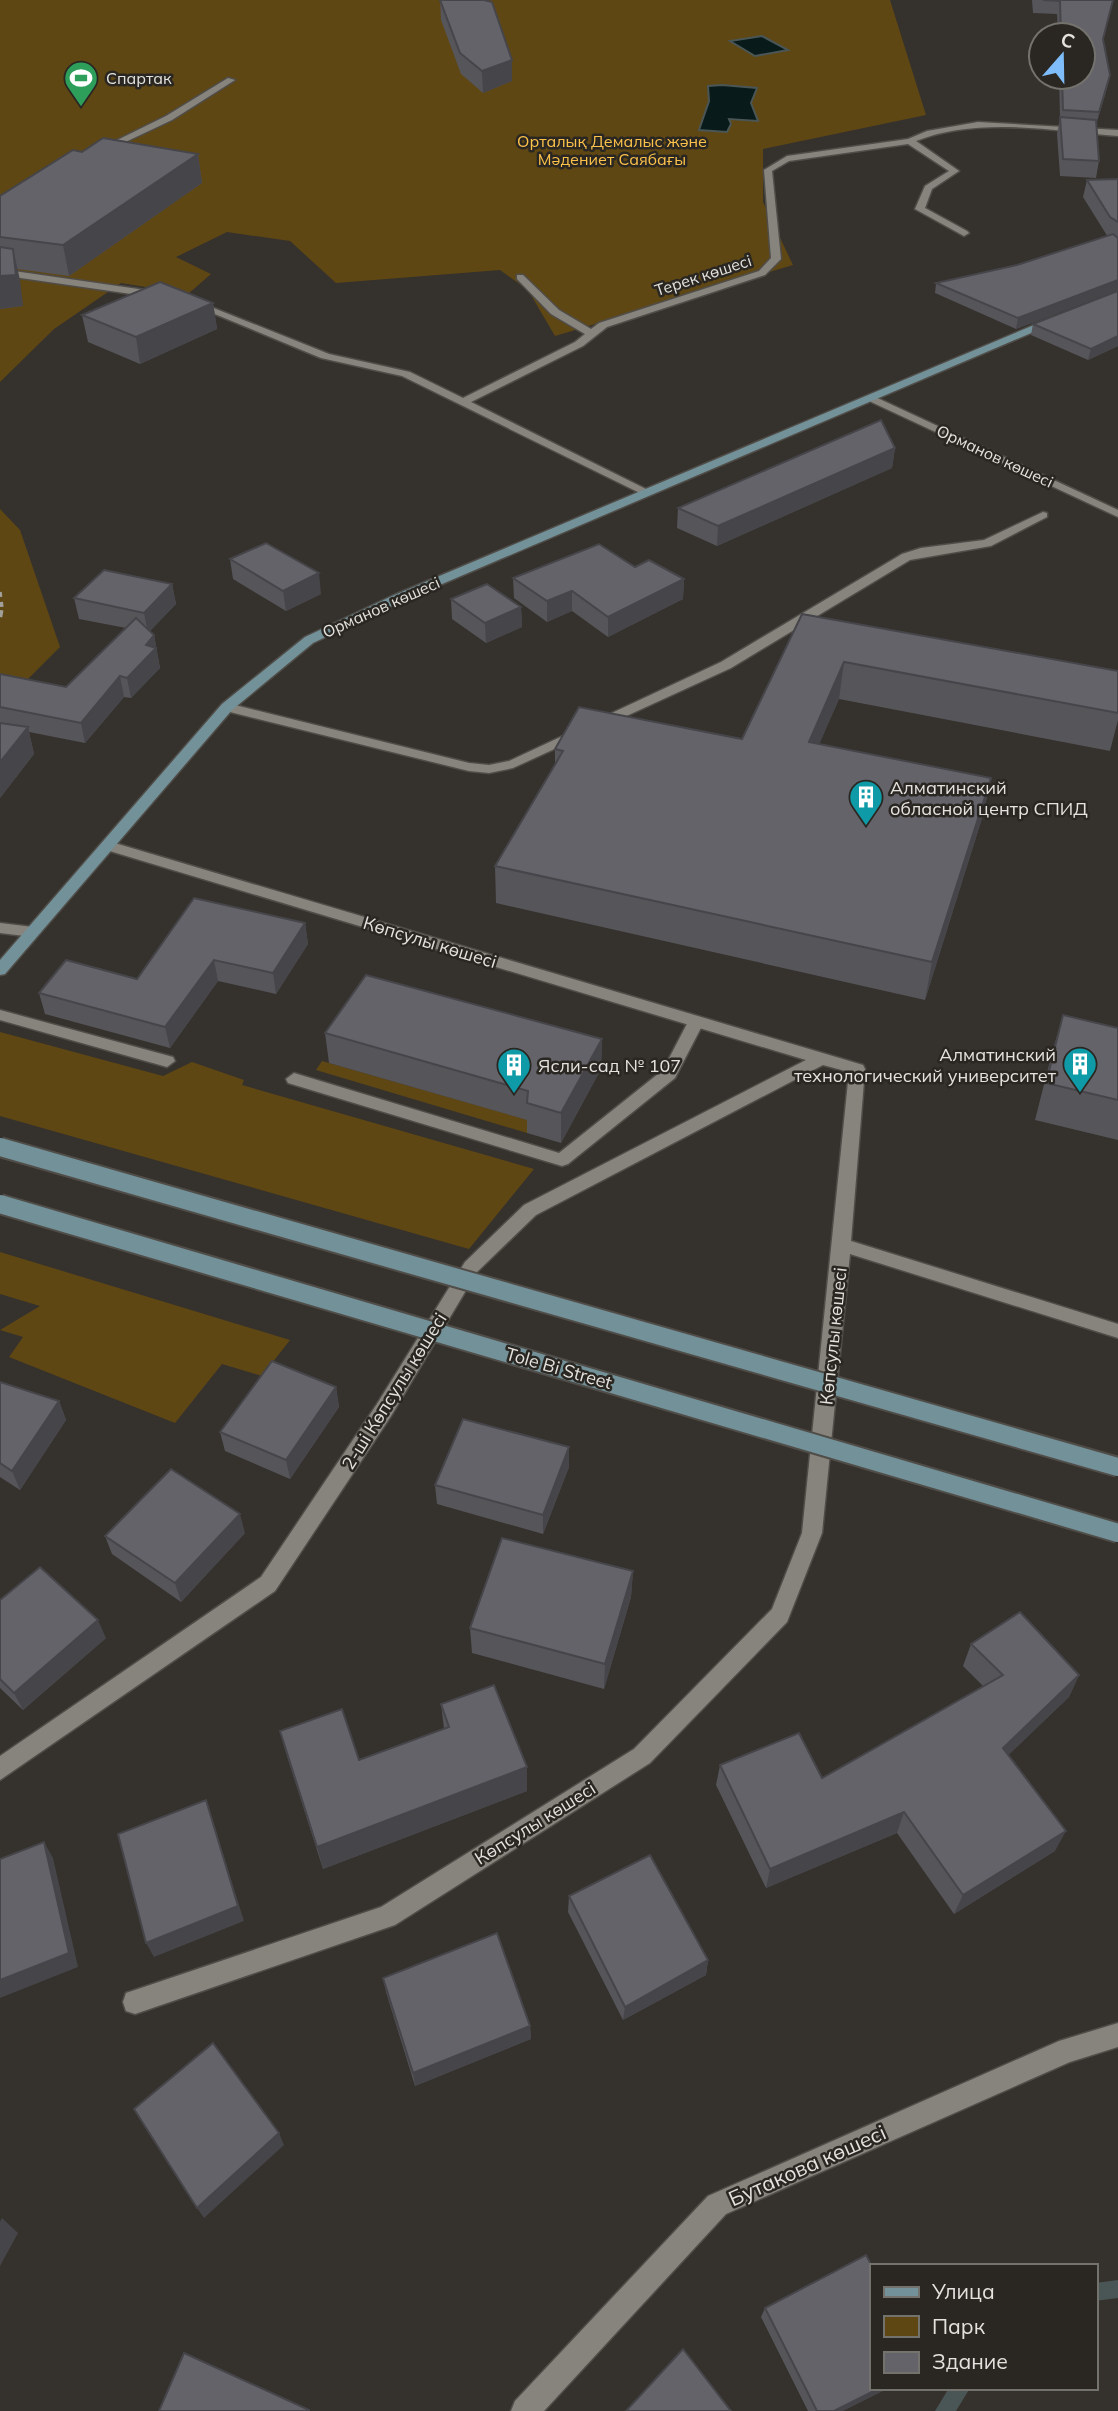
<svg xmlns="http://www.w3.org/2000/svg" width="1118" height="2411" font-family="Mulish,sans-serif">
<rect width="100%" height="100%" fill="#35312c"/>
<g fill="#5f4714">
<path d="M 0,0 L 890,0 L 926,115 L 763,149 L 763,202 L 793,265 L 555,336 L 528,290 L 500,270 L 336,283 L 290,241 L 227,232 L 176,257 L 211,274 L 188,294 L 121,283 L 54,329 L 0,382 Z"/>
<path d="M 0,509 L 20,530 L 60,647 L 0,707 Z"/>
<path d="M 0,1032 L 163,1076 L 192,1062 L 244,1080 L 242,1085 L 534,1169 L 469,1249 L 0,1116 Z"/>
<path d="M 322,1061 L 528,1120 L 527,1133 L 316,1070 Z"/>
<path d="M 0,1252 L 290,1340 L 262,1376 L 222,1364 L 175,1423 L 9,1357 L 23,1337 L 0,1330 L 40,1306 L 0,1294 Z"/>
</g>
<g fill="#081a1a" stroke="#4a5655" stroke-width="2">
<path d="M 762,36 L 788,50 L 755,56 L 730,41 Z"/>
<path d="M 722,85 L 757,88 L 751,103 L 758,121 L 729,119 L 731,124 L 727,132 L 699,130 L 709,101 L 708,86 Z"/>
</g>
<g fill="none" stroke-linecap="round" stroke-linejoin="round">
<g fill="#4a5655" fill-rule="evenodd">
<path d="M 1118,2280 L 1118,2298 L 1095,2301 L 1095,2283 Z"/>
<path d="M 949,2388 L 970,2388 L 956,2411 L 935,2411 Z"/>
</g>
<g stroke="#504d49" stroke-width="3">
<g id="lane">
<path d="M 228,78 L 235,80 L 172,120 L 100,154 L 93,152 L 166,116 Z"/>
<path d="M 0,923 L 33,927 L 41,932 L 33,937 L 0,933 Z"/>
<path d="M 0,1010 L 173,1057 L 175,1061 L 167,1067 L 0,1020 Z"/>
<path d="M 696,1017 L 704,1022 L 675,1078 L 568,1164 L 562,1166 L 288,1083 L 286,1079 L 294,1073 L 559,1153 L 663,1070 L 690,1018 Z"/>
</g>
</g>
<g stroke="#504d49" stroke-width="3">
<g id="street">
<path d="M 978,122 L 1118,130 L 1118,136 C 1053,131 979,116 916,141 L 959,171 L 932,189 L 925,208 L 967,231 L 969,233 L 964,236 L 915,209 L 925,186 L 949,171 L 908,144 L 789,161 L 772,171 L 781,259 L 765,275 L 607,327 L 583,346 L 471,402 L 650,491 L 652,493 L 646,496 L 402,376 L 321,358 L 188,303 L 196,301 L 329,354 L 410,372 L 463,398 L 575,342 L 585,334 L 551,314 L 517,279 L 517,275 L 523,275 L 559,310 L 591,329 L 599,323 L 759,271 L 771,258 L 764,170 L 787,156 L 908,139 L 927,131 Z"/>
<path d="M 0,269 L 159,292 L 164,295 L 159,298 L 0,275 Z"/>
<path d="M 871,395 L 1118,510 L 1118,517 L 867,400 L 866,398 Z"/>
<path d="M 1043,512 L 1047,513 L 1047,517 L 991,546 L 910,560 L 731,668 L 513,768 L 489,773 L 469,771 L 222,710 L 220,707 L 227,703 L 469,763 L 489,765 L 509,761 L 721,662 L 902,554 L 921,548 L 984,540 Z"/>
<path d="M 108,841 L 863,1065 L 865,1069 L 851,1241 L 1118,1324 L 1118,1338 L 850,1254 L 822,1533 L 787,1622 L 650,1763 L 395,1925 L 135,2014 L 126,2011 L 123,2002 L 126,1993 L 381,1907 L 634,1749 L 772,1609 L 802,1533 L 849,1072 L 823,1065 L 536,1215 L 477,1272 L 391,1416 L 275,1591 L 0,1780 L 0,1756 L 261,1577 L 377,1404 L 465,1262 L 524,1205 L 806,1060 L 103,849 L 101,846 Z"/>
<path d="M 1118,2023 L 1118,2047 L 1070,2062 L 726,2214 L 544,2411 L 511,2411 L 515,2401 L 708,2196 L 1059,2041 Z"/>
</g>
</g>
<g stroke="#504d49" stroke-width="3">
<path id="secondary" d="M 1053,317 L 1058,320 L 1057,322 L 400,602 L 313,643 L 232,710 L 5,974 L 0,975 L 0,960 L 222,704 L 305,637 L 392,596 Z"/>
</g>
<use href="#lane" fill="#87847d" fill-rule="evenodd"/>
<use href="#street" fill="#87847d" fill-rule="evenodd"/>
<use href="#secondary" fill="#729198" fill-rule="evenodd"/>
<path stroke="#a2a09b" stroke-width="3.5" stroke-dasharray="5 5" stroke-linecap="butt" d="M 0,592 L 2,608"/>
<path stroke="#a2a09b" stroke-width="4.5" stroke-dasharray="7 7" stroke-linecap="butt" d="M 0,617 L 2,606"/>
<g stroke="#504d49" stroke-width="22" stroke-linecap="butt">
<g id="secondary-bridge">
<path d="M 0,1147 L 1118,1467"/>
<path d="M 0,1204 L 1118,1533"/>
</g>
</g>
<use href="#secondary-bridge" stroke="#729198" stroke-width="18"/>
</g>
<g fill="#56555a">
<path d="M 440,0 L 512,60 L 512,81 L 483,93 L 461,74 L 441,20 Z"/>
<path d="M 1032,0 L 1113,0 L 1103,41 L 1110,75 L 1107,88 L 1096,125 L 1099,161 L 1096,178 L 1060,176 L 1057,134 L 1060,117 L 1059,77 L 1083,77 L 1083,35 L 1058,35 L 1057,14 L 1033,13 Z"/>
<path d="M 82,152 L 198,154 L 202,183 L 69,276 L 17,269 L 23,306 L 0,309 L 0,196 Z"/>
<path d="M 1118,179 L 1118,290 L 1016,329 L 935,293 L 936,283 L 1017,265 L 1108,236 L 1106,234 L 1083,197 L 1087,180 Z"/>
<path d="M 1118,291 L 1118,346 L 1088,360 L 1031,335 L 1033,324 Z"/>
<path d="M 213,303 L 217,329 L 140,364 L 88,342 L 82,315 Z"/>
<path d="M 895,448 L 892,468 L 717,546 L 677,528 L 678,508 Z"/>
<path d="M 230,559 L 321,594 L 286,611 L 233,579 Z"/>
<path d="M 635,567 L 684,579 L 683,599 L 608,637 L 572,611 L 547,622 L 514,598 L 513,578 Z"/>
<path d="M 172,584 L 176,604 L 150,631 L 154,635 L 160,668 L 131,698 L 124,697 L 85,743 L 29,732 L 34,754 L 0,798 L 0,674 L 66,687 L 126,628 L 79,619 L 74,598 Z"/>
<path d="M 451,599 L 521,607 L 522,627 L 486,643 L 452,619 Z"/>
<path d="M 802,614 L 1118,671 L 1118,720 L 1110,751 L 839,699 L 819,744 L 991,778 L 983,815 L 925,1000 L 496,903 L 495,866 L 555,765 L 555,749 L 742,739 Z"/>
<path d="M 305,923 L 308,944 L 276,994 L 218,981 L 170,1048 L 45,1014 L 39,993 L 137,979 Z"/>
<path d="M 1063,1015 L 1118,1028 L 1118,1140 L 1035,1120 L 1052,1053 Z"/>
<path d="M 325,1033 L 602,1039 L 601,1069 L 561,1143 L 527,1133 L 527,1120 L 329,1063 Z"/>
<path d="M 0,1382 L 59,1401 L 66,1420 L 20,1490 L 0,1477 Z"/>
<path d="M 336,1387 L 339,1407 L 290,1479 L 225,1451 L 220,1432 Z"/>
<path d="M 569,1447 L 569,1467 L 543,1534 L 437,1504 L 435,1485 Z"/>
<path d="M 245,1533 L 181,1602 L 112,1554 L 105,1536 Z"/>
<path d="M 633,1571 L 631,1597 L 604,1689 L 472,1653 L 470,1628 Z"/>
<path d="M 0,1600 L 106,1638 L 23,1710 L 0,1688 Z"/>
<path d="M 971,1644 L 1079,1675 L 1069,1697 L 1008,1755 L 1055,1851 L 954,1914 L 897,1833 L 766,1888 L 716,1785 L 720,1765 L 822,1778 L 983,1686 L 963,1666 Z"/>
<path d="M 441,1704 L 527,1767 L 527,1791 L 323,1869 L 287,1756 L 280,1731 L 359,1760 L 444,1729 Z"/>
<path d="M 569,1896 L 708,1960 L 706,1975 L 623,2020 L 568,1912 Z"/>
<path d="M 383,1978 L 530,2026 L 531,2039 L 415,2086 L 386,1992 Z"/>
<path d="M 765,2308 L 843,2411 L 808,2411 L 761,2317 Z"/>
</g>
<g fill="#46454a">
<path d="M 512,60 L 512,81 L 483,93 L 482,71 Z"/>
<path d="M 1110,75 L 1107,88 L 1096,126 L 1099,112 Z"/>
<path d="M 198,154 L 202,183 L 69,276 L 63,245 Z"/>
<path d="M 13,249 L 20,280 L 23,306 L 0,309 L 0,276 Z"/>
<path d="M 1118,280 L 1118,290 L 1016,329 L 1018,318 Z"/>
<path d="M 213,303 L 217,329 L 140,364 L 136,337 Z"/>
<path d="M 1118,336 L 1118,346 L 1088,360 L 1091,349 Z"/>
<path d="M 895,448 L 892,468 L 717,546 L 718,526 Z"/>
<path d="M 319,573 L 321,594 L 286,611 L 283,591 Z"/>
<path d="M 684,579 L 683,599 L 608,637 L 608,617 Z"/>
<path d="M 172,584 L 176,604 L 148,633 L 144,613 Z"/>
<path d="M 572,591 L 572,611 L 547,622 L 547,601 Z"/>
<path d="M 521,607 L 522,627 L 486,643 L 485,623 Z"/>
<path d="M 154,635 L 160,668 L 131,698 L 127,678 L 146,645 Z"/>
<path d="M 844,662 L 839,699 L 804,779 L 809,742 Z"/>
<path d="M 120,676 L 124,697 L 85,743 L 81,723 Z"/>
<path d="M 28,727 L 34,754 L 0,798 L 0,762 Z"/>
<path d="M 991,778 L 983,815 L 925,1000 L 932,962 Z"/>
<path d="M 305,923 L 308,944 L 276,994 L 273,973 Z"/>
<path d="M 214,960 L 218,981 L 170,1048 L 165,1027 Z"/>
<path d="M 602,1039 L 601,1069 L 561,1143 L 561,1113 Z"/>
<path d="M 336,1387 L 339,1407 L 290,1479 L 286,1460 Z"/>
<path d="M 59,1401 L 66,1420 L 20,1490 L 12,1471 Z"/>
<path d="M 569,1447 L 569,1467 L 543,1534 L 543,1515 Z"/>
<path d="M 240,1514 L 245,1533 L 181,1602 L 175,1583 Z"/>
<path d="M 633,1571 L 631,1597 L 604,1689 L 605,1664 Z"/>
<path d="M 98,1620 L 106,1638 L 23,1710 L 14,1693 Z"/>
<path d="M 1079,1675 L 1069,1697 L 994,1769 L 1003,1748 Z"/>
<path d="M 527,1767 L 527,1791 L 323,1869 L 317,1847 Z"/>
<path d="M 206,1800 L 244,1921 L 154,1957 L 146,1943 Z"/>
<path d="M 904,1812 L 897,1833 L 766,1888 L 770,1869 Z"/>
<path d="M 1066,1831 L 1055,1851 L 954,1914 L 963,1895 Z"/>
<path d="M 44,1842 L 53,1858 L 78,1967 L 0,1998 L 0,1980 Z"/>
<path d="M 708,1960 L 706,1975 L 623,2020 L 625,2007 Z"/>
<path d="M 530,2026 L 531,2039 L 415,2086 L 413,2073 Z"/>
<path d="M 279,2133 L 284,2145 L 204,2218 L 197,2208 Z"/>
<path d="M 2,2218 L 18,2233 L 0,2266 L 0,2222 Z"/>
<path d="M 880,2388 L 889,2388 L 843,2411 L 834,2411 Z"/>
</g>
<g fill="#646369" stroke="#46454a" stroke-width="2">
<path d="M 440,0 L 484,0 L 492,2 L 512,60 L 482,71 L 460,53 Z"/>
<path d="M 1043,0 L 1113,0 L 1103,39 L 1110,75 L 1099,112 L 1063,110 L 1062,77 L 1083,77 L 1083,35 L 1061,35 L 1060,1 Z"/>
<path d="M 1060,117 L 1096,120 L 1099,161 L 1063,159 Z"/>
<path d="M 103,138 L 198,154 L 63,245 L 0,237 L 0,196 L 73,150 L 82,152 Z"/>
<path d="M 1118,179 L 1118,222 L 1110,217 L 1087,180 Z"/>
<path d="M 1113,234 L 1118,238 L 1118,280 L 1018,318 L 936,283 L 1017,265 Z"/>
<path d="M 0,247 L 13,249 L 16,275 L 0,276 Z"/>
<path d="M 160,282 L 213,303 L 136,337 L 82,315 Z"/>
<path d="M 1118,291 L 1118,336 L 1091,349 L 1033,324 Z"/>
<path d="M 881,420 L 895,448 L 718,526 L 678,508 Z"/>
<path d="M 266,543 L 319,573 L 283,591 L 230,559 Z"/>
<path d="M 599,544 L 635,567 L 649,560 L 684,579 L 608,617 L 572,591 L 547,601 L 513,578 Z"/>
<path d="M 104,570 L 172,584 L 144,613 L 74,598 Z"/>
<path d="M 487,584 L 521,607 L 485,623 L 451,599 Z"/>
<path d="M 802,614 L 1118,671 L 1118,713 L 844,662 L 809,742 L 991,778 L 932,962 L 495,866 L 563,751 L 555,749 L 579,707 L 742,739 Z"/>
<path d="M 136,618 L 154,635 L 146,645 L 156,648 L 127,678 L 120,676 L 81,723 L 0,707 L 0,674 L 66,687 Z"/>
<path d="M 0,723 L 28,727 L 0,762 Z"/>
<path d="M 194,898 L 305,923 L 273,973 L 214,960 L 165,1027 L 39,993 L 66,960 L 137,979 Z"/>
<path d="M 366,975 L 602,1039 L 561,1113 L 527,1103 L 528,1091 L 325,1033 Z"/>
<path d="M 1063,1015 L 1118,1028 L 1118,1100 L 1046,1083 Z"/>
<path d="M 272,1361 L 336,1387 L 286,1460 L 220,1432 Z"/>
<path d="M 0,1382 L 59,1401 L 12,1471 L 0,1463 Z"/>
<path d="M 463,1419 L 569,1447 L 543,1515 L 435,1485 Z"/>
<path d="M 171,1469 L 240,1514 L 175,1583 L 105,1536 Z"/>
<path d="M 502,1538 L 633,1571 L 605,1664 L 470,1628 Z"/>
<path d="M 40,1567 L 98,1620 L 14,1693 L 0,1679 L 0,1600 Z"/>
<path d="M 1020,1612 L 1079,1675 L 1003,1748 L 1066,1831 L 963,1895 L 904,1812 L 770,1869 L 720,1765 L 799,1733 L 822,1778 L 1003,1675 L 971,1644 Z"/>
<path d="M 494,1685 L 527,1767 L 317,1847 L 280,1731 L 342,1709 L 359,1760 L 449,1727 L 441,1704 Z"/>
<path d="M 206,1800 L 238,1906 L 146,1943 L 118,1834 Z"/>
<path d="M 44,1842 L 69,1953 L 0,1980 L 0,1859 Z"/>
<path d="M 650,1855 L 708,1960 L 625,2007 L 569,1896 Z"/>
<path d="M 497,1933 L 530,2026 L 413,2073 L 383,1978 Z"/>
<path d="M 213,2043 L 279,2133 L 197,2208 L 134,2109 Z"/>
<path d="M 866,2255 L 872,2266 L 871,2266 L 871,2388 L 880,2388 L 834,2411 L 817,2411 L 765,2308 Z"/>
<path d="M 683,2349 L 731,2411 L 626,2411 Z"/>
<path d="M 184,2353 L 309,2410 L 309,2411 L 159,2411 Z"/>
</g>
<defs>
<g id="stadium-pin" transform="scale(1.75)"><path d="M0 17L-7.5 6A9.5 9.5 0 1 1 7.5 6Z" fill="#2e9e5b" stroke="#2a2722"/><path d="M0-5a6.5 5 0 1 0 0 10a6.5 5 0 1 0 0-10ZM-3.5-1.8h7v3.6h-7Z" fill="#fff"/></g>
<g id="building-pin" transform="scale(1.75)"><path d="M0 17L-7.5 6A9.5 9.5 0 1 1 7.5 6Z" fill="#0f9aa8" stroke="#2a2722"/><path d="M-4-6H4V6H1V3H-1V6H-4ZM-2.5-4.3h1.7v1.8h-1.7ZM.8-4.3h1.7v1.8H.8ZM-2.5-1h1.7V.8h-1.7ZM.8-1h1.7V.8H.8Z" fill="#fff"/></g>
</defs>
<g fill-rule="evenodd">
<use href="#stadium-pin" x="81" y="78"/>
<use href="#building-pin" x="866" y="797"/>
<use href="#building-pin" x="1080" y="1064"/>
<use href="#building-pin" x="514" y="1065"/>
</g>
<g text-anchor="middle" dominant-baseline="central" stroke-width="5" stroke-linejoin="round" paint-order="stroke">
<g font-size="16" fill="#e4e2de" stroke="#2a2722" text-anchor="start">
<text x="106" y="78">Спартак</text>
</g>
<g font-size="16" fill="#fcc24a" stroke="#2a2722">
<text x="612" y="141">Орталық Демалыс және<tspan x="612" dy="18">Мәдениет Саябағы</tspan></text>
</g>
<g font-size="16" fill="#e4e2de" stroke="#2a2722">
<text transform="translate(703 275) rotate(-18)">Терек көшесі</text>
<text transform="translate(995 456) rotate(25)">Орманов көшесі</text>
<text transform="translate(381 607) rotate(-24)">Орманов көшесі</text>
</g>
<g font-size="18" fill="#e4e2de" stroke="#2a2722" text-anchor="start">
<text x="890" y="787">Алматинский<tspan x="890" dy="21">обласной центр СПИД</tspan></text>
<text x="1056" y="1054" text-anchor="end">Алматинский<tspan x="1056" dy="21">технологический университет</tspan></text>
<text x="538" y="1065">Ясли-сад № 107</text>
</g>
<g font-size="18" fill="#e4e2de" stroke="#2a2722">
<text transform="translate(430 942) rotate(17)">Көпсулы көшесі</text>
<text transform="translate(833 1336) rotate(-84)">Көпсулы көшесі</text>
<text transform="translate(559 1368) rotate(16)">Tole Bi Street</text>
<text transform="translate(394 1391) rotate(-58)">2-ші Көпсулы көшесі</text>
<text transform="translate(535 1823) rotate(-32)">Көпсулы көшесі</text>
</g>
<g font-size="21" fill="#e4e2de" stroke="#2a2722">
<text transform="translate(807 2165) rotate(-24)">Бутакова көшесі</text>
</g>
</g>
<rect x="870" y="2264" width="228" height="126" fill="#2a2722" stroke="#74726d" stroke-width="2"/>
<rect x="884" y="2287" width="35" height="10" fill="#729198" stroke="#74726d" stroke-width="2"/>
<text x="932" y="2299" font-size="21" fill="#e4e2de">Улица</text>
<rect x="884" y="2316" width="35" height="21" fill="#5f4714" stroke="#74726d" stroke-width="2"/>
<text x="932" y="2334" font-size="21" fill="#e4e2de">Парк</text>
<rect x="884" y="2352" width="35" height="21" fill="#646369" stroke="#74726d" stroke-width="2"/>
<text x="932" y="2369" font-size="21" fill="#e4e2de">Здание</text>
<g transform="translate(1062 56) rotate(20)"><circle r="33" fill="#2a2722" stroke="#74726d" stroke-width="2"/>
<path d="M0-5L12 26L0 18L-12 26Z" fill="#7ebdf9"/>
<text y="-10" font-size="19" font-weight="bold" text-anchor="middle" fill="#e4e2de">С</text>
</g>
</svg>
